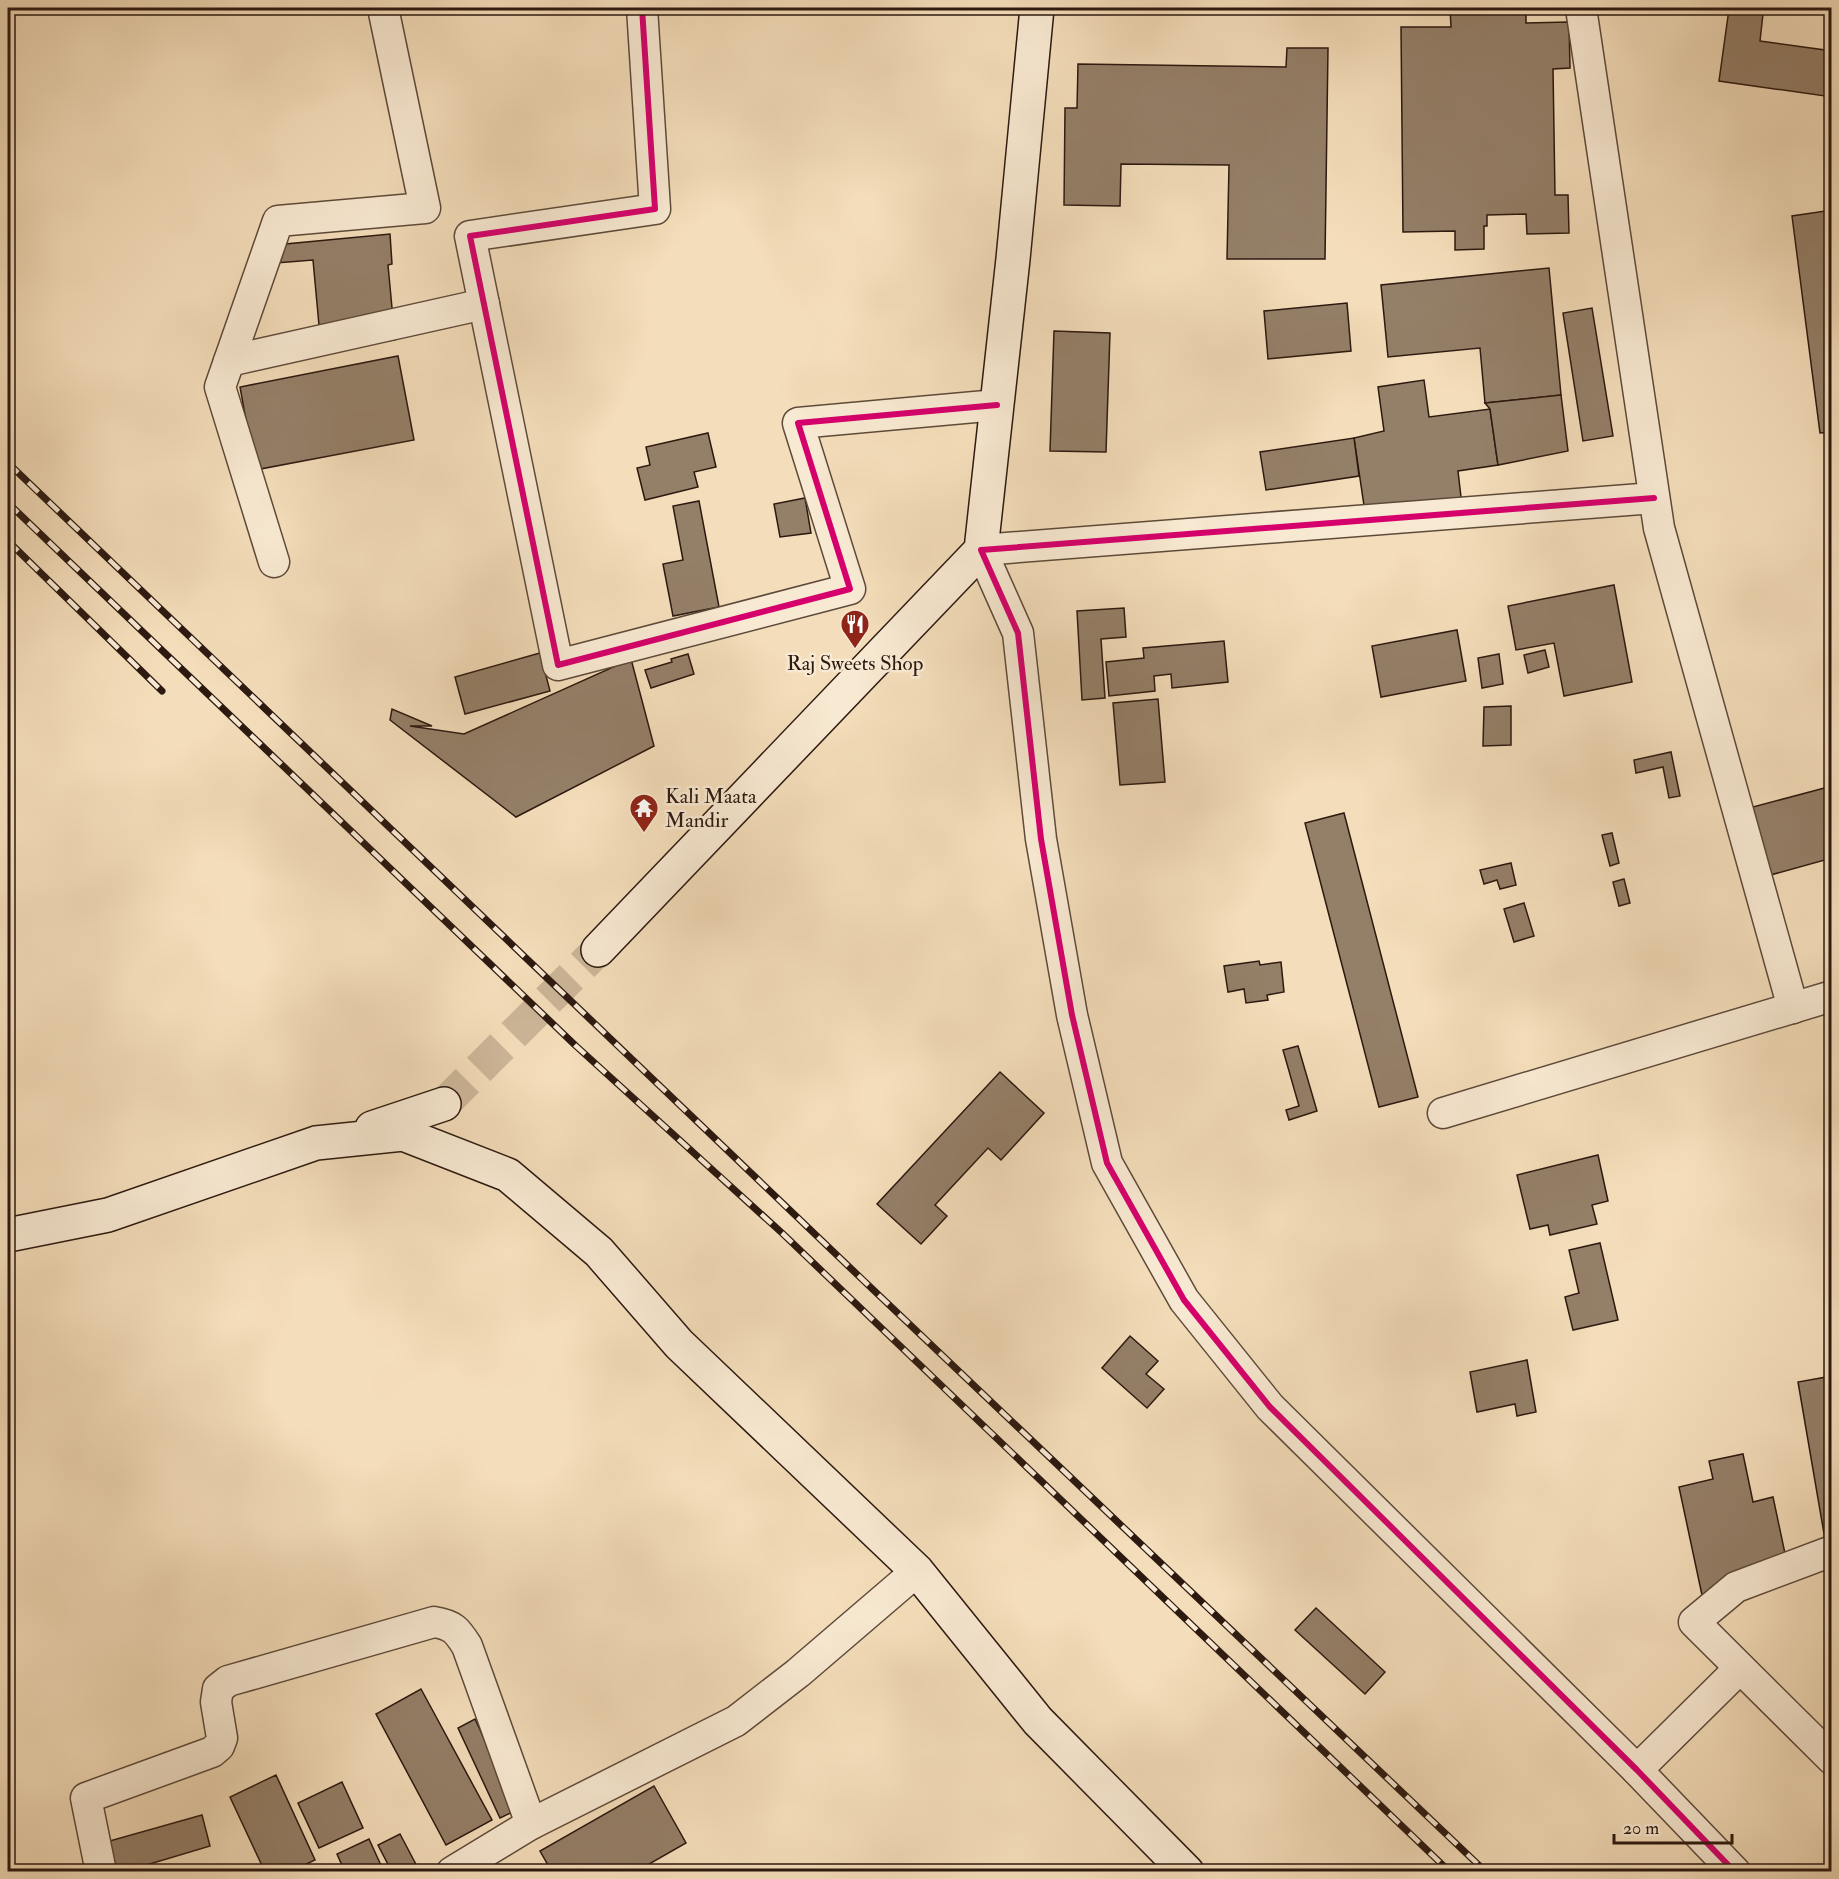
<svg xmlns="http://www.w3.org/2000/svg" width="1839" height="1879" font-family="'IM FELL Double Pica',serif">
<rect width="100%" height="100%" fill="#f4ddba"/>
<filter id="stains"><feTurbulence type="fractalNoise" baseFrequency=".00333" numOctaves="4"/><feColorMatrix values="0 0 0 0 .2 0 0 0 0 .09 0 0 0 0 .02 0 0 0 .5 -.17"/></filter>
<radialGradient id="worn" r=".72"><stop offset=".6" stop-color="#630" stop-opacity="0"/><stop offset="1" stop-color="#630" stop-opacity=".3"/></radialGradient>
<g fill="#947f68" stroke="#2c1910" stroke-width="1.5">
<path d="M 1450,8 L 1526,8 L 1526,23 L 1569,22 L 1570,68 L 1553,69 L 1555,195 L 1568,195 L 1569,233 L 1527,234 L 1526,214 L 1487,215 L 1487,226 L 1484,226 L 1484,249 L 1455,250 L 1455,231 L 1403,232 L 1401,27 L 1451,27 Z"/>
<path d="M 1729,9 L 1763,14 L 1760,41 L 1832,51 L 1832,97 L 1719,81 Z"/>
<path d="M 1287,48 L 1328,48 L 1325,259 L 1227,259 L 1229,165 L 1121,164 L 1120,206 L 1064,205 L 1065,108 L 1077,108 L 1078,64 L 1286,67 Z"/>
<path d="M 1832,210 L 1832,432 L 1820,433 L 1792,216 Z"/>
<path d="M 390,234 L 392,264 L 388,265 L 395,340 L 321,347 L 313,260 L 276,263 L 275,245 Z"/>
<path d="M 1549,268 L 1561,395 L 1485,403 L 1480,348 L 1388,357 L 1381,285 Z"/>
<path d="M 1347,303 L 1351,351 L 1268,359 L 1264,311 Z"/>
<path d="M 1592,308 L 1613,436 L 1583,441 L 1563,313 Z"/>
<path d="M 1054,331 L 1110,333 L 1106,452 L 1050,451 Z"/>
<path d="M 398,356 L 414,440 L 255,470 L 240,387 Z"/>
<path d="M 1424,380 L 1429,417 L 1490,409 L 1498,465 L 1458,471 L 1462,506 L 1366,519 L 1354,438 L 1384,431 L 1378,387 Z"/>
<path d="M 1561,395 L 1568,451 L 1498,465 L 1490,409 L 1485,403 Z"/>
<path d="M 708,433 L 716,467 L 694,472 L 698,487 L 645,500 L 637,468 L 650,465 L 646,447 Z"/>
<path d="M 1354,438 L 1359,476 L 1266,490 L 1260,452 Z"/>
<path d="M 805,498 L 811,533 L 780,537 L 774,504 Z"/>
<path d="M 699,501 L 719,607 L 673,616 L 663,564 L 683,560 L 673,506 Z"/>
<path d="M 1614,585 L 1632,682 L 1564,696 L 1554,643 L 1516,650 L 1508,606 Z"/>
<path d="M 1124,608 L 1126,637 L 1101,639 L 1105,698 L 1082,700 L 1077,611 Z"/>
<path d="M 1457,630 L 1466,681 L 1381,697 L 1372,646 Z"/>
<path d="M 1224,641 L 1228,682 L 1172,688 L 1171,674 L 1154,676 L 1155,691 L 1109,696 L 1106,662 L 1144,658 L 1143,648 Z"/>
<path d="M 1545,650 L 1549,667 L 1528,673 L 1524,655 Z"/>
<path d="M 540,653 L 550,691 L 465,714 L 455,677 Z"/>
<path d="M 688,654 L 694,674 L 651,688 L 645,670 L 672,662 L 671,659 Z"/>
<path d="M 1499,654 L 1503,684 L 1482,688 L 1478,658 Z"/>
<path d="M 631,659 L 654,746 L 516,817 L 390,720 L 392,709 L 432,726 L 410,726 L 464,734 Z"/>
<path d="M 1158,699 L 1165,782 L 1120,785 L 1113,703 Z"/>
<path d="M 1511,706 L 1511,745 L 1483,746 L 1484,707 Z"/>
<path d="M 1671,752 L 1680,796 L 1669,798 L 1663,767 L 1636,773 L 1634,760 Z"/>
<path d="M 1832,786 L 1832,858 L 1756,879 L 1738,811 Z"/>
<path d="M 1344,813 L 1418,1097 L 1379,1107 L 1305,823 Z"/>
<path d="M 1612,833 L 1619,863 L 1610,866 L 1602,835 Z"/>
<path d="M 1511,863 L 1516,885 L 1500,889 L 1497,880 L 1484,884 L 1480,870 Z"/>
<path d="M 1624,879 L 1630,903 L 1619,906 L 1613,882 Z"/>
<path d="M 1524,903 L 1534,936 L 1514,942 L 1504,909 Z"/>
<path d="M 1259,961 L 1260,965 L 1281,962 L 1284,992 L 1267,995 L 1268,1000 L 1246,1003 L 1244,989 L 1228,992 L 1224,966 Z"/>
<path d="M 1298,1046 L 1317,1111 L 1289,1120 L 1286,1110 L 1299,1106 L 1283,1050 Z"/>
<path d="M 1000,1072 L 1044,1113 L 1001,1160 L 988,1148 L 935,1205 L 947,1216 L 921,1244 L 877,1204 Z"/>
<path d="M 1598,1155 L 1608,1201 L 1592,1205 L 1597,1224 L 1550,1235 L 1548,1225 L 1530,1229 L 1517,1175 Z"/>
<path d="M 1600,1243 L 1618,1320 L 1573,1330 L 1565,1297 L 1579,1293 L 1569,1250 Z"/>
<path d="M 1130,1336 L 1158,1361 L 1146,1374 L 1164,1389 L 1147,1408 L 1102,1368 Z"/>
<path d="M 1527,1360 L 1536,1412 L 1517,1416 L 1515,1404 L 1477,1412 L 1470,1372 Z"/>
<path d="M 1832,1376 L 1832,1557 L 1828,1557 L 1798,1382 Z"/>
<path d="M 1743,1454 L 1753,1502 L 1773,1497 L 1790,1577 L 1702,1595 L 1679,1487 L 1713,1479 L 1709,1461 Z"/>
<path d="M 1316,1608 L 1385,1672 L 1365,1694 L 1295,1630 Z"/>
<path d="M 421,1689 L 492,1820 L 446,1845 L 376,1714 Z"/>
<path d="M 475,1719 L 517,1810 L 500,1818 L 458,1728 Z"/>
<path d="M 276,1775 L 315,1860 L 290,1872 L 265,1872 L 230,1797 Z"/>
<path d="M 342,1782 L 363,1828 L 319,1848 L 298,1803 Z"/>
<path d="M 654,1786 L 686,1843 L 642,1868 L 644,1872 L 552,1872 L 540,1851 Z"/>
<path d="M 202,1815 L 210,1846 L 123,1872 L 106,1872 L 99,1844 Z"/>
<path d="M 400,1834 L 420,1872 L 392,1872 L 378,1845 Z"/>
<path d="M 369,1839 L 384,1872 L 345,1872 L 337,1854 Z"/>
</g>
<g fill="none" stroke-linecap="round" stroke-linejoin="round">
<path stroke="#ccb698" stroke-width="33" stroke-dasharray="33 16" stroke-linecap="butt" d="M 444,1104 L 598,950"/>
<g stroke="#5e4a3a" stroke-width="33">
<g id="street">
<path d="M 642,8 L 655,209 L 470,236 L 558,665 L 850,589 L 798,423 L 997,405"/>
<path d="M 1581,8 L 1659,528 L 1793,1008"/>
<path d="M 229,361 L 484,304"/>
<path d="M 1654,498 L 981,550 L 1018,633 L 1041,839 L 1072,1015 L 1107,1163 L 1184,1300 L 1270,1407 L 1637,1770 L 1735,1872"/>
<path d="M 274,562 L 220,387 L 278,221 L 425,208 L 383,8"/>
<path d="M 1443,1113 L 1832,996"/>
<path d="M 1832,1551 L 1736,1587 L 1694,1622 L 1832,1759"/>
<path d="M 1637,1770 L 1740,1668"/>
<path d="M 101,1872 L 86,1798 L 212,1752 L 219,1746 L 222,1738 L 216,1702 L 218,1689 L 228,1681 L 434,1622 C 453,1625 457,1630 467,1646 L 531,1824"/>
<path d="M 452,1872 L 531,1824 L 736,1721 L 798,1673 L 917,1571"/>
</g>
</g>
<g stroke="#2c1910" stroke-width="36">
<g id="secondary">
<path d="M 598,950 L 981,550 L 1013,259 L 1037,8"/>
<path d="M 372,1128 L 444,1104"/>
<path d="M 8,1235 L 108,1215 L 316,1143 L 403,1134 L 508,1175 L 599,1252 L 679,1344 L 917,1571 L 1038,1721 L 1187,1872"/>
</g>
</g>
<use href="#street" stroke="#f8e9d2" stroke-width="30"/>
<use href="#secondary" stroke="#f8e9d2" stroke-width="33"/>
<g stroke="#2c1910" stroke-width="7">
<g id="rail">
<path d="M 8,463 L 864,1281 L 1486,1872"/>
<path d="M 8,503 L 576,1046 L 782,1233 L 1450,1872"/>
<path d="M 8,541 L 162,691"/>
</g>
</g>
<use href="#rail" stroke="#f8e9d2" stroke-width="4.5" stroke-dasharray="14" stroke-linecap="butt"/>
<g stroke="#f8e9d2" stroke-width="10">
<g id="cycleway">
<path d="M 642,8 L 655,209 L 470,236 L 558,665 L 850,589 L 798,423 L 997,405"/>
<path d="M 1654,498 L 981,550 L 1018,633 L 1041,839 L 1072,1015 L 1107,1163 L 1184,1300 L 1270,1407 L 1637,1770 L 1735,1872"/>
</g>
</g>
<use href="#cycleway" stroke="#d6006c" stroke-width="6"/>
</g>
<defs>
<g id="restaurant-pin" transform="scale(1.5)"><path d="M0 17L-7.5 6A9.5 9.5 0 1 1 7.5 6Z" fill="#8f2418" stroke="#f8e9d2"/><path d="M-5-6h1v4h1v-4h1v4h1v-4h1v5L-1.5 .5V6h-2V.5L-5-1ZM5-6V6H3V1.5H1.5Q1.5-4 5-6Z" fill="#fff"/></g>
<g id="temple-pin" transform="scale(1.5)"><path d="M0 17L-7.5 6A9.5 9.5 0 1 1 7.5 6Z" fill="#8f2418" stroke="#f8e9d2"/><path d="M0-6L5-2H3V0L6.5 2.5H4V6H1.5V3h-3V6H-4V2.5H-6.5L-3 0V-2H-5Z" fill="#fff"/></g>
</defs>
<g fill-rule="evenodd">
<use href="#restaurant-pin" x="855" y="624"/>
<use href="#temple-pin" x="644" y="808"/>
</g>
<g text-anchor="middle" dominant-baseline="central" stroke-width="5" stroke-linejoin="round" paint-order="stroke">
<g font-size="21" fill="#2c1910" stroke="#f8e9d2">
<text x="855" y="663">Raj Sweets Shop</text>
<text x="665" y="796" text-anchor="start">Kali Maata<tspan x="665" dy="24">Mandir</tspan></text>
</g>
</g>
<rect width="1839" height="1879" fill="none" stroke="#f4ddba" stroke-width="30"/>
<rect x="9" y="9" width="1821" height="1861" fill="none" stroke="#2c1910" stroke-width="3"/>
<rect x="15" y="15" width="1809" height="1849" fill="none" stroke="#2c1910" stroke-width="1.5"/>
<path d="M1614 1834v9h118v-9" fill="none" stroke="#2c1910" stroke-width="3"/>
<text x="1623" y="1834" font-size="18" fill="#2c1910" stroke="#f8e9d2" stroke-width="4.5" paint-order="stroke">20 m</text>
<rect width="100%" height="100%" filter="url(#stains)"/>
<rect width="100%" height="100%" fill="url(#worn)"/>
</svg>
